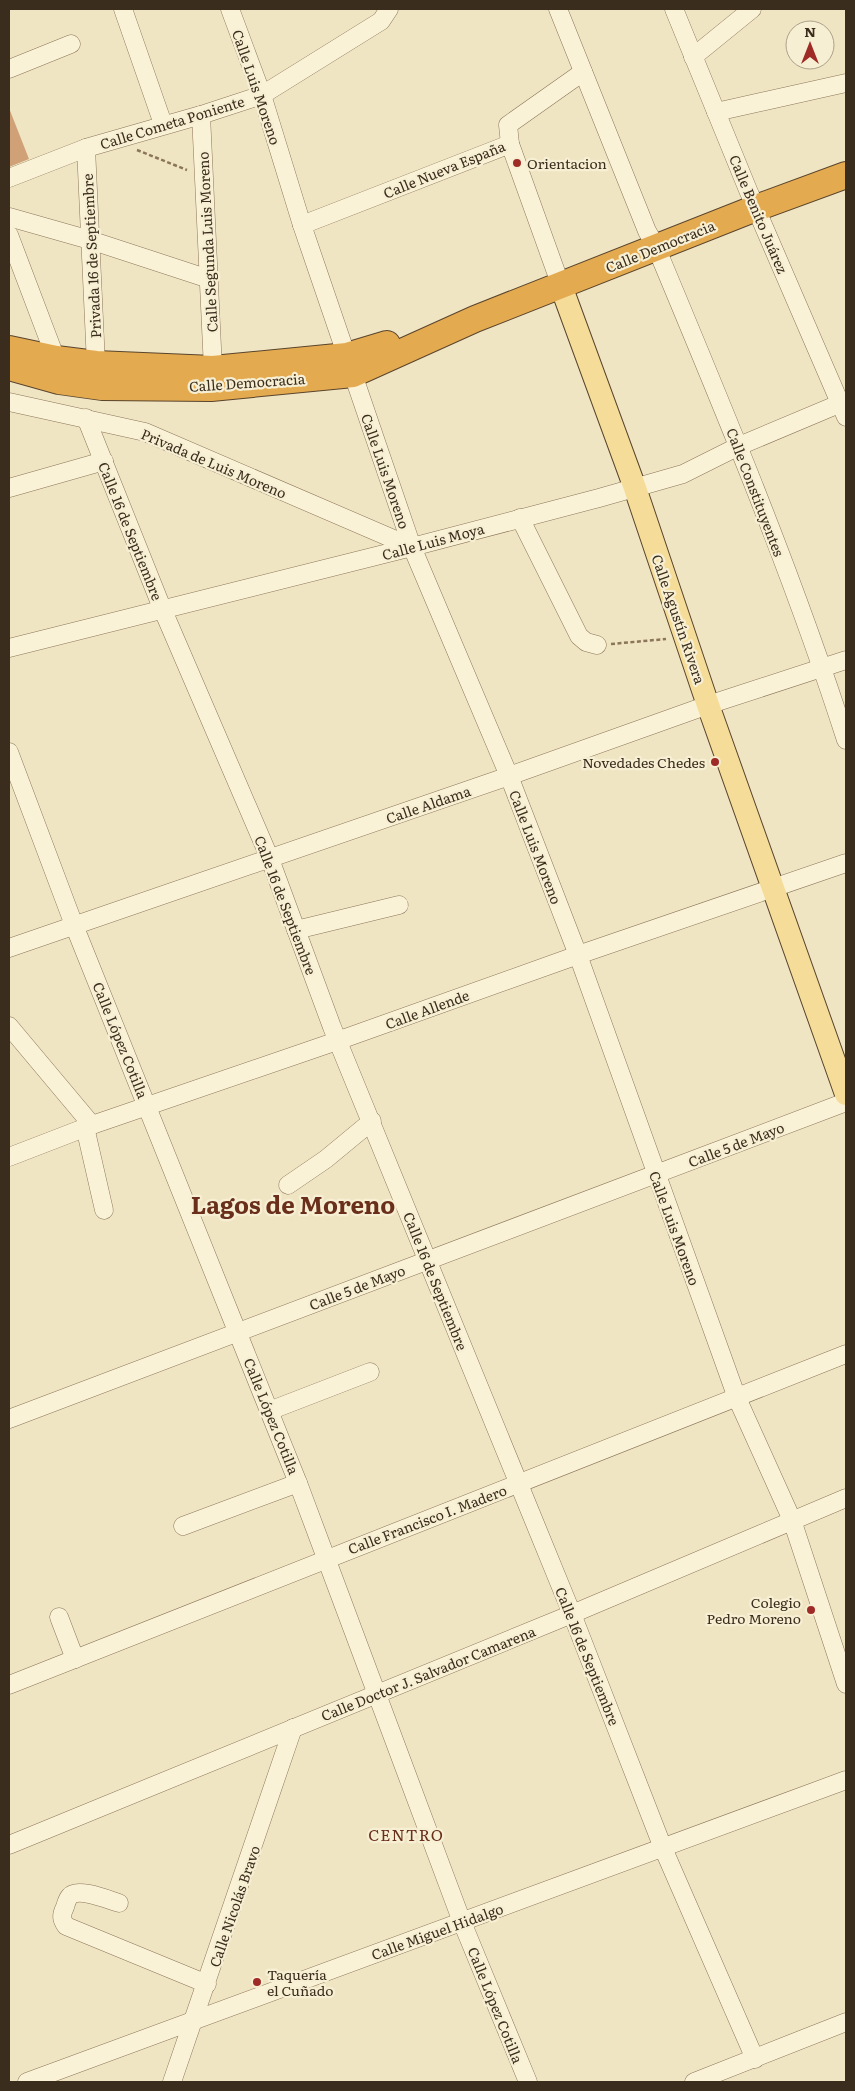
<svg xmlns="http://www.w3.org/2000/svg" width="855" height="2091" font-family="Literata,serif">
<rect width="100%" height="100%" fill="#f0e5c3"/>
<path fill="#d0a177" d="M 9,108 L 29,159 L 9,167 Z"/>
<g fill="none" stroke-linecap="round" stroke-linejoin="round">
<g stroke="#8b7659" stroke-width="19">
<g id="minor">
<path d="M 123,9 L 163,124"/>
<path d="M 230,9 L 262,95 L 302,225 L 412,547 L 509,776 L 578,955 L 737,1398 L 792,1520 L 846,1684"/>
<path d="M 558,9 L 647,231 L 656,247 C 724,410 792,572 846,740"/>
<path d="M 674,9 L 748,190 L 846,417"/>
<path d="M 693,57 L 752,9"/>
<path d="M 9,69 L 71,44"/>
<path d="M 716,112 L 846,83"/>
<path d="M 201,115 L 213,369"/>
<path d="M 86,148 L 96,364"/>
<path d="M 9,178 L 86,148 L 201,115 L 262,95 L 381,21 L 389,9"/>
<path d="M 9,217 L 90,240 L 209,279"/>
<path d="M 302,225 L 510,144"/>
<path d="M 9,235 L 56,359"/>
<path d="M 561,286 L 510,144 L 508,125 L 583,72"/>
<path d="M 9,402 L 145,432 L 412,547"/>
<path d="M 86,418 L 162,608 L 270,859 L 332,1027 L 572,1614 L 663,1848 L 755,2059"/>
<path d="M 9,488 L 104,461"/>
<path d="M 520,518 L 579,636 L 586,642 L 597,645"/>
<path d="M 9,648 L 412,547 L 599,498 L 683,474 L 739,446 L 846,401"/>
<path d="M 9,752 L 74,925 L 298,1483 L 462,1922 L 528,2082"/>
<path d="M 296,930 L 399,905"/>
<path d="M 9,948 L 509,776 L 708,705 L 846,660"/>
<path d="M 9,1026 L 92,1125"/>
<path d="M 85,1127 L 104,1210"/>
<path d="M 9,1157 L 92,1125 L 337,1041 L 578,955 L 846,863"/>
<path d="M 288,1185 L 326,1159 L 372,1121"/>
<path d="M 269,1411 L 370,1372"/>
<path d="M 9,1419 L 846,1102"/>
<path d="M 183,1526 L 298,1483"/>
<path d="M 59,1617 L 75,1659"/>
<path d="M 9,1685 L 846,1354"/>
<path d="M 9,1845 L 572,1614 L 846,1498"/>
<path d="M 119,1903 C 109,1900 77,1887 70,1896 C 67,1899 66,1904 65,1907 C 61,1915 61,1919 66,1926 L 207,1984"/>
<path d="M 27,2082 L 846,1780"/>
<path d="M 172,2082 L 293,1728"/>
<path d="M 694,2082 L 846,2022"/>
</g>
</g>
<g stroke="#59442d" stroke-width="24">
<path id="major" d="M 561,286 L 635,488 L 708,705 L 846,1094"/>
</g>
<g stroke="#59442d" stroke-width="28">
<g id="highway">
<path d="M 9,349 L 56,359 L 96,364 L 213,369 L 347,356 L 387,344"/>
<path d="M 9,367 L 59,381 L 102,387 L 211,388 L 353,374 L 475,319 L 756,208 L 846,175"/>
</g>
</g>
<g stroke="#8b7659" stroke-width="2.5" stroke-dasharray="4 2.5" stroke-linecap="butt">
<path d="M 137,150 L 187,170"/>
<path d="M 611,644 L 666,639"/>
</g>
<use href="#minor" stroke="#faf2d7" stroke-width="18"/>
<use href="#major" stroke="#f5dd99" stroke-width="22"/>
<use href="#highway" stroke="#e4aa4f" stroke-width="26"/>
</g>
<g fill="#9e2b25" stroke="#f7efd3" stroke-width="2">
<circle cx="517" cy="163" r="5"/>
<circle cx="715" cy="762" r="5"/>
<circle cx="811" cy="1610" r="5"/>
<circle cx="257" cy="1982" r="5"/>
</g>
<g text-anchor="middle" dominant-baseline="central" stroke-width="4.5" stroke-linejoin="round" paint-order="stroke">
<g font-size="14" fill="#3b2d1d" stroke="#f7efd3">
<text transform="translate(257 87) rotate(71)">Calle Luis Moreno</text>
<text transform="translate(172 122) rotate(-17)">Calle Cometa Poniente</text>
<text transform="translate(444 169) rotate(-22)">Calle Nueva España</text>
<text transform="translate(759 214) rotate(67)">Calle Benito Juárez</text>
<text transform="translate(207 242) rotate(-93)">Calle Segunda Luis Moreno</text>
<text transform="translate(660 246) rotate(-22)">Calle Democracia</text>
<text transform="translate(91 256) rotate(-93)">Privada 16 de Septiembre</text>
<text transform="translate(247 382) rotate(-4)">Calle Democracia</text>
<text transform="translate(214 463) rotate(23)">Privada de Luis Moreno</text>
<text transform="translate(386 471) rotate(71)">Calle Luis Moreno</text>
<text transform="translate(756 492) rotate(69)">Calle Constituyentes</text>
<text transform="translate(131 531) rotate(68)">Calle 16 de Septiembre</text>
<text transform="translate(433 541) rotate(-15)">Calle Luis Moya</text>
<text transform="translate(679 619) rotate(71)">Calle Agustín Rivera</text>
<text transform="translate(428 804) rotate(-19)">Calle Aldama</text>
<text transform="translate(536 847) rotate(69)">Calle Luis Moreno</text>
<text transform="translate(286 905) rotate(69)">Calle 16 de Septiembre</text>
<text transform="translate(427 1009) rotate(-20)">Calle Allende</text>
<text transform="translate(121 1040) rotate(68)">Calle López Cotilla</text>
<text transform="translate(736 1144) rotate(-21)">Calle 5 de Mayo</text>
<text transform="translate(675 1228) rotate(70)">Calle Luis Moreno</text>
<text transform="translate(436 1281) rotate(68)">Calle 16 de Septiembre</text>
<text transform="translate(357 1287) rotate(-21)">Calle 5 de Mayo</text>
<text transform="translate(272 1416) rotate(68)">Calle López Cotilla</text>
<text transform="translate(427 1519) rotate(-21)">Calle Francisco I. Madero</text>
<text transform="translate(588 1656) rotate(68)">Calle 16 de Septiembre</text>
<text transform="translate(428 1673) rotate(-22)">Calle Doctor J. Salvador Camarena</text>
<text transform="translate(234 1906) rotate(-71)">Calle Nicolás Bravo</text>
<text transform="translate(437 1931) rotate(-20)">Calle Miguel Hidalgo</text>
<text transform="translate(496 2005) rotate(68)">Calle López Cotilla</text>
</g>
<g font-size="14" fill="#3b2d1d" stroke="#f7efd3" text-anchor="start">
<text x="527" y="163">Orientacion</text>
<text x="705" y="762" text-anchor="end">Novedades Chedes</text>
<text x="801" y="1602" text-anchor="end">Colegio<tspan x="801" dy="16">Pedro Moreno</tspan></text>
<text x="267" y="1974">Taquería<tspan x="267" dy="16">el Cuñado</tspan></text>
</g>
<g font-size="16" letter-spacing="1" fill="#692f1b" stroke="#f7efd3">
<text x="406" y="1834">CENTRO</text>
</g>
<g font-size="24" font-weight="bold" fill="#692f1b" stroke="#f7efd3">
<text x="293" y="1203">Lagos de Moreno</text>
</g>
</g>
<rect width="855" height="2091" fill="none" stroke="#3b2d1d" stroke-width="20"/>
<g transform="translate(810 45)"><circle r="24" fill="#f7efd3" stroke="#aca18a"/>
<path d="M0-4L9 19L0 12L-9 19Z" fill="#9e2b25"/>
<text y="-8" font-size="14" font-weight="bold" text-anchor="middle" fill="#3b2d1d">N</text>
</g>
</svg>
